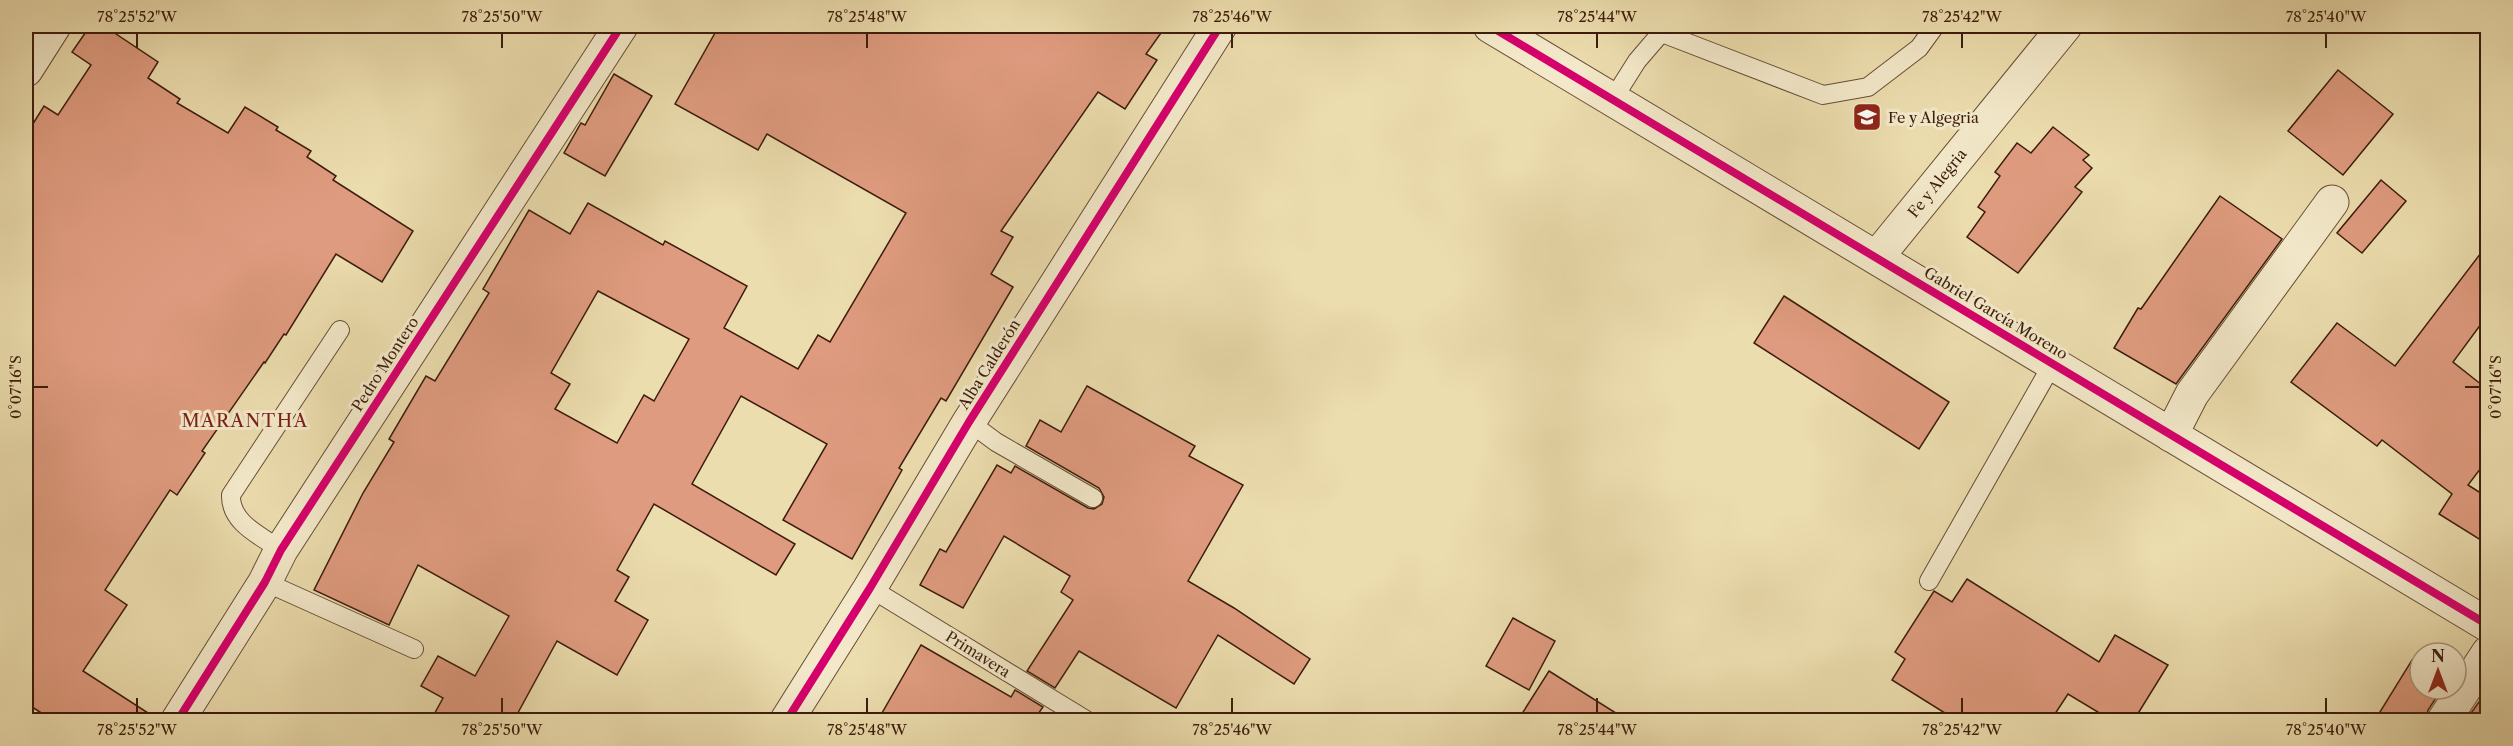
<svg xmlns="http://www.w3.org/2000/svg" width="2513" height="746" font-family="'Libre Caslon Text',serif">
<rect width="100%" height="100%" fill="#ecddae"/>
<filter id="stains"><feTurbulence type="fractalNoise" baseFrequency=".00333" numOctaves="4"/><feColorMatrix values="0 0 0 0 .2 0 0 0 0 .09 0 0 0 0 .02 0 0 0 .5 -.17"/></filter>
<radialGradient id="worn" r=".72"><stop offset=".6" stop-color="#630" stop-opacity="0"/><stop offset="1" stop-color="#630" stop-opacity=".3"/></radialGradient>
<g fill="#df9b7f" stroke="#3c1c0c" stroke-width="1.5" fill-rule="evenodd">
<path d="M 90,26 L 104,26 L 158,62 L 148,78 L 180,99 L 177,103 L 228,133 L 245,107 L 278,127 L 276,130 L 311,151 L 307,157 L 336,176 L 333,180 L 413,231 L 382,282 L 336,254 L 286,335 L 284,334 L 265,363 L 264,362 L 202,451 L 205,453 L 177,495 L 170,490 L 105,590 L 127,605 L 83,671 L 159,720 L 52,720 L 26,703 L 26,135 L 44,106 L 58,115 L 91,65 L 72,52 Z"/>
<path d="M 719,26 L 1166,26 L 1146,54 L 1157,60 L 1125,109 L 1098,92 L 1001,231 L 1013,237 L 991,274 L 1013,287 L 946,401 L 941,398 L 899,468 L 902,470 L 852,559 L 783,520 L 827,444 L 741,396 L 692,484 L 795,544 L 776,575 L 654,504 L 617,570 L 629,577 L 615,601 L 648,620 L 617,675 L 557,641 L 514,720 L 431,720 L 443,698 L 421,686 L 438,656 L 475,676 L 509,616 L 418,565 L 389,625 L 314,590 L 363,493 L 394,442 L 389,439 L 426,376 L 435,381 L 489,293 L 483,289 L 529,210 L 570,234 L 588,203 L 663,245 L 665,241 L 747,286 L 724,328 L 798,369 L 818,335 L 830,342 L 906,213 L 767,134 L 758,150 L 675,104 ZM 598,291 L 689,339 L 654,401 L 644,395 L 617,443 L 555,409 L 570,384 L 551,373 Z"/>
<path d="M 2338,70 L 2393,114 L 2343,175 L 2288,131 Z"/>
<path d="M 614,74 L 652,96 L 605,176 L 564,153 L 581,123 L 585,125 Z"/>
<path d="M 2053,127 L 2089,155 L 2083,160 L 2092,168 L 2075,187 L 2082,192 L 2018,273 L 1967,237 L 1985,212 L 1978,207 L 2000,176 L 1995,172 L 2017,143 L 2031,153 Z"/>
<path d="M 2381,180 L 2406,201 L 2362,253 L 2337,233 Z"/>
<path d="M 2220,196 L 2282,239 L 2176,384 L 2114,348 L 2138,308 L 2141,309 Z"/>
<path d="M 2487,245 L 2487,316 L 2453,362 L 2487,389 L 2487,460 L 2468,485 L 2487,497 L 2487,544 L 2439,514 L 2452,494 L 2382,440 L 2377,446 L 2291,382 L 2337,323 L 2395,366 Z"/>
<path d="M 1784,296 L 1949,402 L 1919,449 L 1754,343 Z"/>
<path d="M 1087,386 L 1195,446 L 1189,456 L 1243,485 L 1188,581 L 1234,608 L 1310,659 L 1294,684 L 1218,635 L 1176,708 L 1079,651 L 1055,688 L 1027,671 L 1073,600 L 1061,592 L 1070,576 L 1004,536 L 963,608 L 920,585 L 940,549 L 946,552 L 997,465 L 1011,473 L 1015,466 L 1088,508 L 1094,509 L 1102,504 L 1104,497 L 1099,488 L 1026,446 L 1040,420 L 1061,432 Z"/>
<path d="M 1967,579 L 2099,662 L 2115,635 L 2168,665 L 2134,720 L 2111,720 L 2068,694 L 2051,720 L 1956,720 L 1892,680 L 1905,659 L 1895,652 L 1934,591 L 1952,602 Z"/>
<path d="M 1513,618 L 1555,641 L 1529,690 L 1486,666 Z"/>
<path d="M 921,645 L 1011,697 L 1015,690 L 1043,707 L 1038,714 L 1048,720 L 878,720 Z"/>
<path d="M 2412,660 L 2420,666 L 2420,689 L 2442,689 L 2428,710 L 2426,720 L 2375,720 Z"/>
<path d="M 1549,671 L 1627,720 L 1518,720 Z"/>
<path d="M 2479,702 L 2487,707 L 2487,720 L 2466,720 Z"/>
</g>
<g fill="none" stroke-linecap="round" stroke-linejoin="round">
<g stroke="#684c34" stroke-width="20">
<g id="service">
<path d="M 1662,33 L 1823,95 L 1868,87 L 1919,48 L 1935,26"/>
<path d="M 1613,99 L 1637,61 L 1667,26"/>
<path d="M 969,422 L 996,442 L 1093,498"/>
<path d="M 281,550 C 261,536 230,523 231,495 L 340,330"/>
<path d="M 1929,581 L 2053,363"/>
<path d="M 265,582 L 414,649"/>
<path d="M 870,588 L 1086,720"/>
</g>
</g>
<g stroke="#684c34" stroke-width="35">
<g id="minor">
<path d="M 26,70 L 54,26"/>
<path d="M 1877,257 L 2065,26"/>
<path d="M 2171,435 L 2192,394 L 2332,202"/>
<path d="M 178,720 L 265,582 L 281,550 L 621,26"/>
<path d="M 787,720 L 870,588 L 969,422 L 1220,26"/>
<path d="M 2444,720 L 2488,653"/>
</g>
</g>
<g stroke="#684c34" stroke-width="35">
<path id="tertiary" d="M 1490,26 L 2488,625"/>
</g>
<use href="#service" stroke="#f3e9ca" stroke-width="18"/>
<use href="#minor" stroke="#f3e9ca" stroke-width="33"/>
<use href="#tertiary" stroke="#f3e9ca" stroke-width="33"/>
<g stroke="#f3e9ca" stroke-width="11">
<g id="cycleway">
<path d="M 1490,26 L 2488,625"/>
<path d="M 178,720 L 265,582 L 281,550 L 621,26"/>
<path d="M 787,720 L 870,588 L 969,422 L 1220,26"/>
</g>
</g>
<use href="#cycleway" stroke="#d6006c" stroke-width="8"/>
</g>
<path fill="none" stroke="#3c1c0c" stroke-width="2" d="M 137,33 L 137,48M 502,33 L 502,48M 867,33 L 867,48M 1232,33 L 1232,48M 1597,33 L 1597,48M 1962,33 L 1962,48M 2326,33 L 2326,48M 33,387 L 48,387M 2465,387 L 2480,387M 137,698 L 137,713M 502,698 L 502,713M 867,698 L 867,713M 1232,698 L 1232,713M 1597,698 L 1597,713M 1962,698 L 1962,713M 2326,698 L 2326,713"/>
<defs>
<g id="school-square" transform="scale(1.5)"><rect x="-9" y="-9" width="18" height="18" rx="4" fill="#8f2418" stroke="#f3e9ca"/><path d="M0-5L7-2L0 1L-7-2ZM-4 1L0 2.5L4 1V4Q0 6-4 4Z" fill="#fff"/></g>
</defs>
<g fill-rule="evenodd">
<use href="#school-square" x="1867" y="117"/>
</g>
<g text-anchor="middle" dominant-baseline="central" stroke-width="6" stroke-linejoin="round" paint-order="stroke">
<g font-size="15" fill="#3c1c0c" stroke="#f3e9ca" text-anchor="start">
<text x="1888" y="117">Fe y Algegria</text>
</g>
<g font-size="15" fill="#3c1c0c" stroke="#f3e9ca">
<text transform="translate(1937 183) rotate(-51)">Fe y Alegria</text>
<text transform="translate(1996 313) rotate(31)">Gabriel García Moreno</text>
<text transform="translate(385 364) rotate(-57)">Pedro Montero</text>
<text transform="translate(989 364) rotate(-58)">Alba Calderón</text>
<text transform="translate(978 654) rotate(32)">Primavera</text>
</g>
<g font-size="18" letter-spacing="1.5" fill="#7a1f14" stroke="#f3e9ca">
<text x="245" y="421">MARANTHA</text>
</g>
</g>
<rect width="2513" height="746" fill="none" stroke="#ecddae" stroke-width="66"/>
<g transform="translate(2438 671)"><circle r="28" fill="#f3e9ca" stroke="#aa977e" stroke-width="1.5"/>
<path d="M0-4.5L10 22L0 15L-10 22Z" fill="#8f2418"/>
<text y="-9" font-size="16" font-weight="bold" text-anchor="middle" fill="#3c1c0c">N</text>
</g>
<rect x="33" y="33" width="2447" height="680" fill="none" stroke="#3c1c0c" stroke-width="2"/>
<g font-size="15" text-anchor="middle" fill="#3c1c0c">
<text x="137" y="22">78°25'52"W</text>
<text x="502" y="22">78°25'50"W</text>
<text x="867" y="22">78°25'48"W</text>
<text x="1232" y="22">78°25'46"W</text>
<text x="1597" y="22">78°25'44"W</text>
<text x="1962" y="22">78°25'42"W</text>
<text x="2326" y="22">78°25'40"W</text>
<text transform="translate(16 387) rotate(-90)" y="5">0°07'16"S</text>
<text transform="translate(2496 387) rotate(-90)" y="5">0°07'16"S</text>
<text x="137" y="735">78°25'52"W</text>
<text x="502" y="735">78°25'50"W</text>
<text x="867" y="735">78°25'48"W</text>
<text x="1232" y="735">78°25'46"W</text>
<text x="1597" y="735">78°25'44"W</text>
<text x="1962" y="735">78°25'42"W</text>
<text x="2326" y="735">78°25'40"W</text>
</g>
<rect width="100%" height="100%" filter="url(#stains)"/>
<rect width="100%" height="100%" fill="url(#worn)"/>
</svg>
